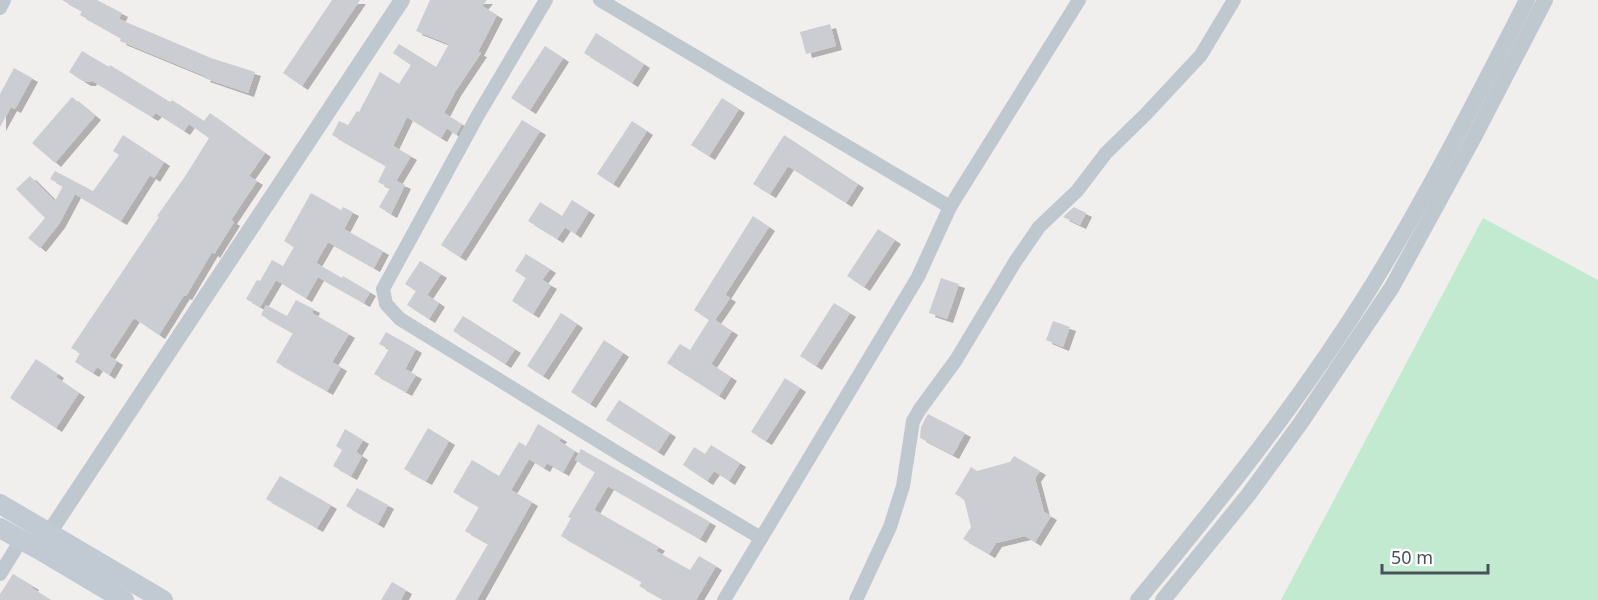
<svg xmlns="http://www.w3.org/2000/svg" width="1598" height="600" font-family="'Noto Sans',sans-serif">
<defs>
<filter id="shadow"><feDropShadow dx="6" dy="4" stdDeviation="0" flood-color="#0004"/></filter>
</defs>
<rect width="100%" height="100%" fill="#f1eeee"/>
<path fill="#c1ead1" d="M 1483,218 L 1598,280 L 1598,600 L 1281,600 Z"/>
<g fill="#cccdd2" filter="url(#shadow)">
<path d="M 62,0 L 97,0 L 122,13 L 119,19 L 211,58 L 255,72 L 248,93 L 204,78 L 205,76 L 120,41 L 121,38 L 80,15 L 82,11 Z"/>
<path d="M 332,0 L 360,0 L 302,86 L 283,73 Z"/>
<path d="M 430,0 L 487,0 L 482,6 L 497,15 L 478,52 L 481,53 L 455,92 L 444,113 L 462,124 L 456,135 L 447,128 L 441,138 L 407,117 L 393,146 L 411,156 L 396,181 L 405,185 L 391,214 L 379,207 L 390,188 L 378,182 L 386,166 L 332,135 L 339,121 L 348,125 L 357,111 L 359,112 L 380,72 L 399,84 L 411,65 L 393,53 L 399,44 L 436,67 L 449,44 L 416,31 Z"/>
<path d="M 830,24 L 836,46 L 806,54 L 800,32 Z"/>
<path d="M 596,33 L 644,64 L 632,83 L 584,53 Z"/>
<path d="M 545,46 L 563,58 L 530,110 L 511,98 Z"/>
<path d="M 82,51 L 109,67 L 110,65 L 170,102 L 172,100 L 204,121 L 210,113 L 265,153 L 249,176 L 257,181 L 231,220 L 234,222 L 214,254 L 212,252 L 186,296 L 184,295 L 159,335 L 134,318 L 109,356 L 117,361 L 109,375 L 97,367 L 93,373 L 75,362 L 80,353 L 71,348 L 159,217 L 157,216 L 184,178 L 209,138 L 189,124 L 184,131 L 156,113 L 152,117 L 91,80 L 90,82 L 85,82 L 69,72 Z"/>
<path d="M 14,68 L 32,78 L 15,109 L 11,107 L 0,127 L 0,94 Z"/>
<path d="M 72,97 L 95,116 L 55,163 L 32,143 Z"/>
<path d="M 722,98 L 739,109 L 709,156 L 691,145 Z"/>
<path d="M 522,120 L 540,131 L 460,257 L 441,245 Z"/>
<path d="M 632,121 L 647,131 L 613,184 L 597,174 Z"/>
<path d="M 123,135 L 164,162 L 154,178 L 150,175 L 121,221 L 75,194 L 59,224 L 40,248 L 28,238 L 45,218 L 16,189 L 30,176 L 55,201 L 63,186 L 50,179 L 55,171 L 93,191 L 119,155 L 113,151 Z"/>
<path d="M 784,135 L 858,184 L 846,203 L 788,166 L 770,194 L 753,184 Z"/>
<path d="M 311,193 L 341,210 L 343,207 L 353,212 L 344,229 L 383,251 L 374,268 L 328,242 L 316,263 L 342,278 L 343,276 L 370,292 L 364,303 L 318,277 L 306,298 L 276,280 L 260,307 L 246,299 L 257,280 L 260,281 L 272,260 L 283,266 L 294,247 L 284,241 Z"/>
<path d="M 572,200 L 589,211 L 575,234 L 565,227 L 557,239 L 528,221 L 540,202 L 562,216 Z"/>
<path d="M 1074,207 L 1086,213 L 1080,225 L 1063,217 Z"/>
<path d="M 753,216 L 769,227 L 725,295 L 730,298 L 715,320 L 732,331 L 711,364 L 731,377 L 719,396 L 667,363 L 680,344 L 690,350 L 709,320 L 694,310 Z"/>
<path d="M 878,229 L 895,240 L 864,287 L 847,276 Z"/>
<path d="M 526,254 L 550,269 L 542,280 L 551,285 L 533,314 L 512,301 L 526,278 L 515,271 Z"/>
<path d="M 420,261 L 441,274 L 427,295 L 439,303 L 429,319 L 407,305 L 416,291 L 405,284 Z"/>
<path d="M 941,278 L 959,284 L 947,319 L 929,313 Z"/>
<path d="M 296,300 L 314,309 L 312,313 L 349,334 L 332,362 L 341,367 L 327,391 L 276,362 L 293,333 L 261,315 L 266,305 L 287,316 Z"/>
<path d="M 834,303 L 850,313 L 816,366 L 800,356 Z"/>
<path d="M 561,313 L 577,324 L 543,376 L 527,366 Z"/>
<path d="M 463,316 L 515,349 L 505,364 L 453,331 Z"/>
<path d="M 1053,321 L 1070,327 L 1063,347 L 1046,340 Z"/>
<path d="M 386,332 L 416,349 L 405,369 L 416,375 L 406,392 L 374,374 L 389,349 L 379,344 Z"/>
<path d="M 604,340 L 623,353 L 590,404 L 571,392 Z"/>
<path d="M 36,359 L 58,374 L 56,377 L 79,393 L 56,428 L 10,398 Z"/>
<path d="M 785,378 L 800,388 L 766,441 L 751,432 Z"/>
<path d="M 619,400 L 670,433 L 658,452 L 606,420 Z"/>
<path d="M 928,414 L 965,433 L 953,455 L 920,438 L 921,427 Z"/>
<path d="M 538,424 L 561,438 L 559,441 L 575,451 L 563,472 L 547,463 L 544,468 L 529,459 L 511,490 L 532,502 L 477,600 L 455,600 L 488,544 L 465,531 L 479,507 L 453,492 L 472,460 L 499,476 L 519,442 L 526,446 Z"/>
<path d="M 428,428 L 449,441 L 426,481 L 404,469 Z"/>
<path d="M 345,429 L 363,440 L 356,452 L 362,456 L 351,476 L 333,466 L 342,450 L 336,446 Z"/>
<path d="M 711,445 L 740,463 L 729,481 L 714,471 L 707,481 L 683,465 L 694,447 L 705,454 Z"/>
<path d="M 581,449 L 710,522 L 700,539 L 608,486 L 594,510 L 659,547 L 656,551 L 690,570 L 699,556 L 716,566 L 696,600 L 664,600 L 639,586 L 642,582 L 561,536 L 571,518 L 568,517 L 595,472 L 575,460 Z"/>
<path d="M 1014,456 L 1040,471 L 1035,478 L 1044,512 L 1051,516 L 1035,542 L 1025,536 L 996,543 L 989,554 L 963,539 L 971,527 L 964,499 L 955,494 L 971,467 L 977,471 L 1010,462 Z"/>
<path d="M 280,476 L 331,505 L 317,528 L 266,499 Z"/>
<path d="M 357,488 L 388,505 L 378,524 L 346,506 Z"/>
<path d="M 13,574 L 33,586 L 32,588 L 51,600 L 0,600 L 0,594 Z"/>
<path d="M 392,582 L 406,590 L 401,600 L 381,600 Z"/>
</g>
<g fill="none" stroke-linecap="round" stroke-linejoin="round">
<g stroke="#c0c8cf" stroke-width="14">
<path d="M 546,0 L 478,115 L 383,289 L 386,304 L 400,319 L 626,458 L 761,538"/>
<path d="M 600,0 L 950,207"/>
<path d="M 0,8 L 4,0"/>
<path d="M 0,574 L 21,540"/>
<path d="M 724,600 L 918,277 L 950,207 L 1079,0"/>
<path d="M 856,600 L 890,527 L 903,486 L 913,421 L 920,409 L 956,360 L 1015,262 L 1039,227 L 1077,191 L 1106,153 L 1146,114 L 1201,55 L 1234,0"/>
</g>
<g stroke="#c0c8cf" stroke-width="16">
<path d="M 43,542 L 402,0"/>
<path d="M 1138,600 C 1221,500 1302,398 1371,287 C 1428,194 1477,97 1527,0"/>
<path d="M 1163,600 L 1249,494 L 1300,424 L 1392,287 L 1474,137 L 1545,0"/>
</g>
<g stroke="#c1c9d3" stroke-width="20">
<path d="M 0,504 L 163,600"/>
<path d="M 0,528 L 38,549 L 124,600"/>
</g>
</g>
<path d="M1382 564v9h106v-9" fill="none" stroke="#48515a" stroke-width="3"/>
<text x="1391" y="564" font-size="18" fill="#48515a" stroke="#ffffff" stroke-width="4.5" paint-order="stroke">50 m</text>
</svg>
